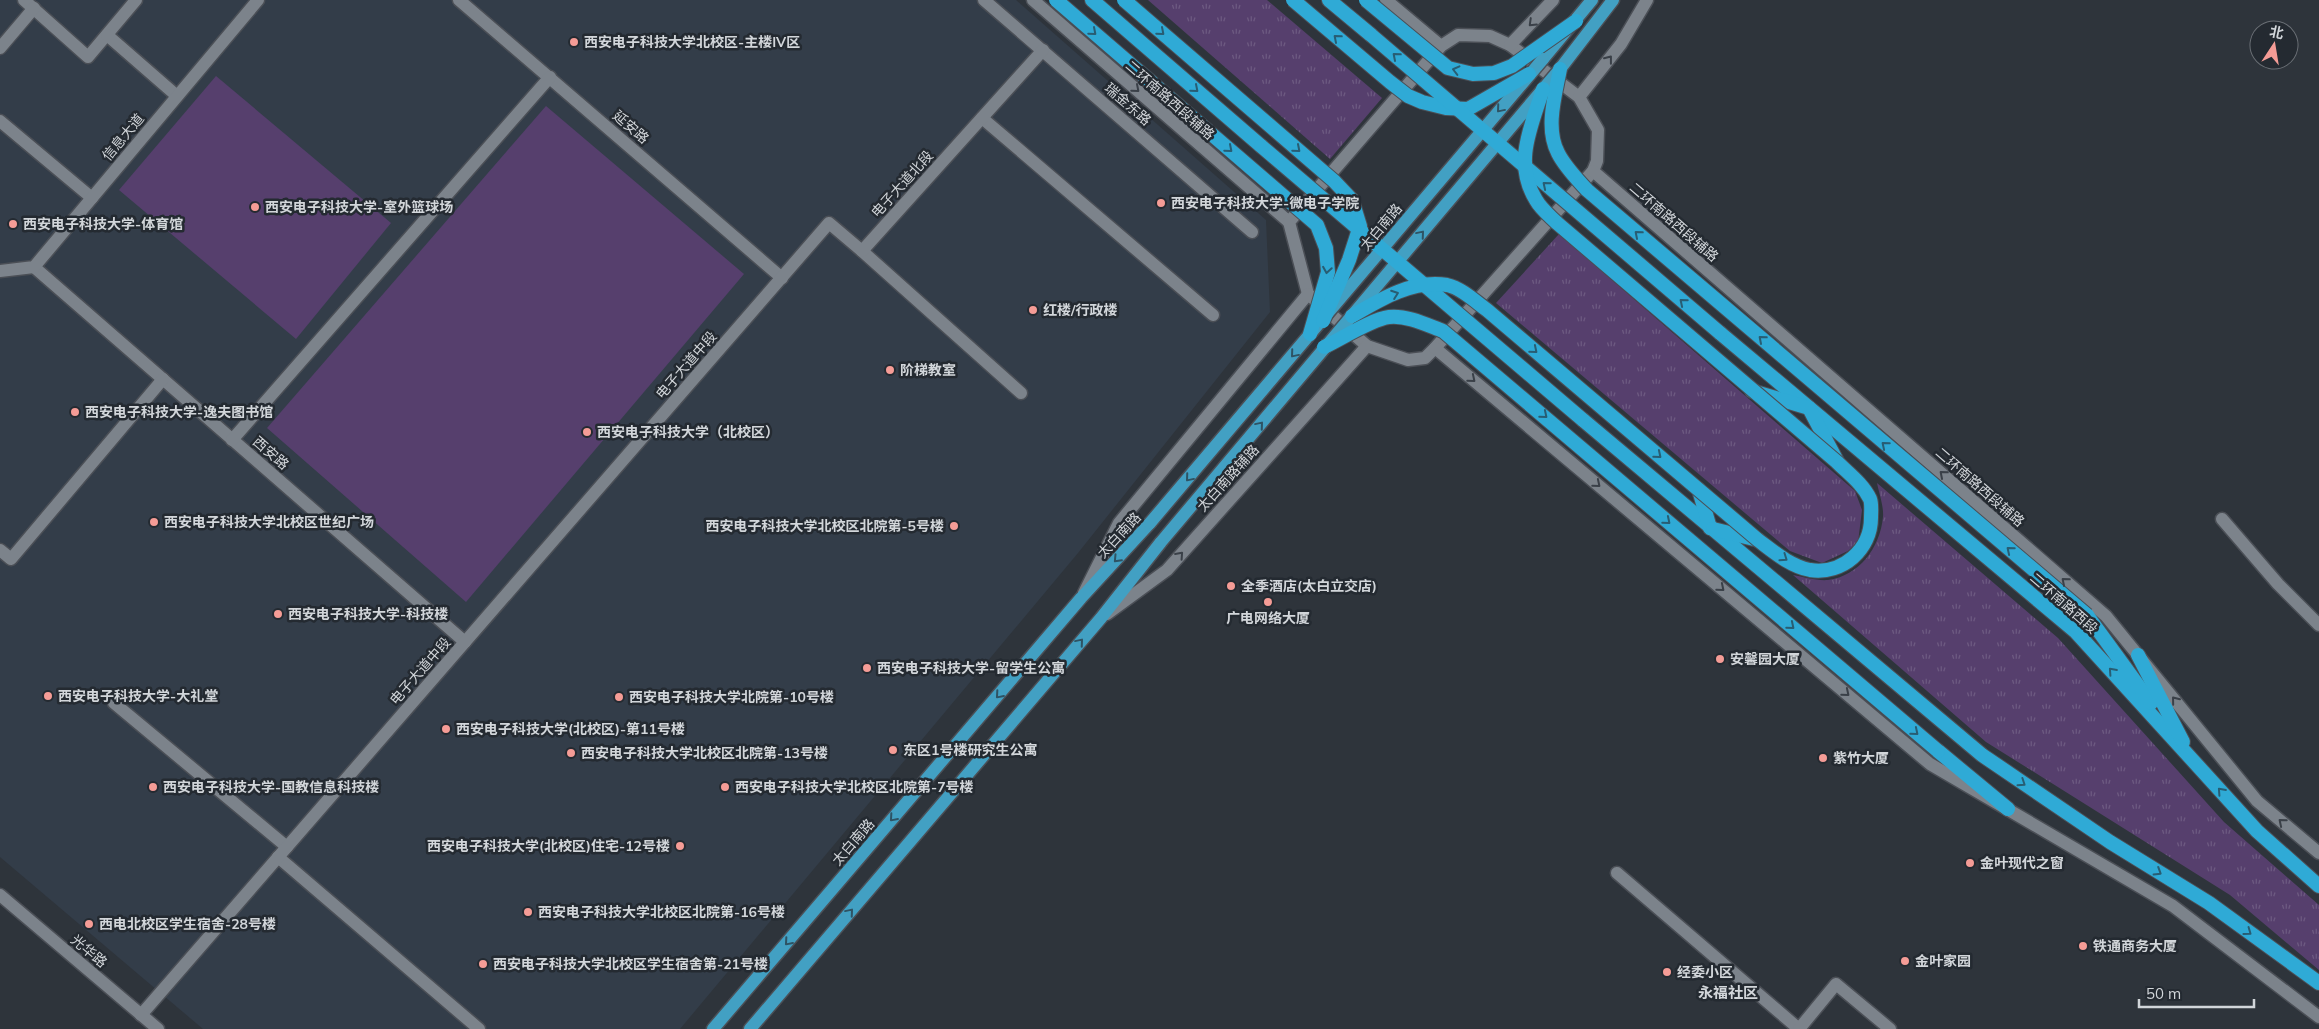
<svg xmlns="http://www.w3.org/2000/svg" width="2319" height="1029" font-family="Mulish,'Noto Sans SC',sans-serif">
<defs>
<pattern id="grass-tufts" width="24" height="20" patternUnits="userSpaceOnUse" patternTransform="scale(1.25)"><rect width="24" height="20" fill="#563f6d"/><path d="M3 7l-1-3M5 7V3M7 7l1-3M15 17l-1-3M17 17v-4M19 17l1-3" fill="none" stroke="#6d5a81"/></pattern>
</defs>
<rect width="100%" height="100%" fill="#2e343b"/>
<path fill="#333d49" d="M 0,0 L 1016,0 L 1266,220 L 1270,312 L 1078,553 L 680,1029 L 203,1029 L 0,857 Z"/>
<g fill="url(#grass-tufts)">
<path d="M 1148,0 L 1267,0 L 1382,98 L 1330,159 Z"/>
<path d="M 1559,234 L 1855,491 L 1862,510 L 1858,542 L 1848,551 L 1822,563 L 1790,551 L 1496,303 Z"/>
<path d="M 1877,483 L 2058,638 L 2224,822 L 2319,905 L 2319,970 L 2230,895 L 1986,742 L 1793,575 C 1804,577 1817,581 1828,580 C 1859,576 1880,548 1883,517 C 1884,507 1879,493 1877,483 Z"/>
</g>
<g fill="#563f6d">
<path d="M 216,76 L 391,223 L 296,339 L 119,190 Z"/>
<path d="M 546,106 L 744,274 L 466,602 L 267,428 Z"/>
</g>
<g fill="none" stroke-linecap="round" stroke-linejoin="round">
<g stroke="#4b4f56" stroke-width="15">
<g id="minor">
<path d="M 24,0 L 88,57 L 136,0"/>
<path d="M 459,0 L 782,278"/>
<path d="M 984,0 L 1252,232"/>
<path d="M 1033,0 L 1289,222"/>
<path d="M 1386,0 L 1441,46"/>
<path d="M 107,35 L 177,96"/>
<path d="M 1458,35 L 1490,36 L 1510,45 L 1579,97 L 1598,130 L 1597,161 L 1593,171 L 1435,348 L 1425,358 L 1408,360 L 1367,346 L 1308,294 L 1289,222 L 1441,46 Z"/>
<path d="M 0,48 L 34,8"/>
<path d="M 982,118 L 1213,315"/>
<path d="M 0,121 L 92,198"/>
<path d="M 1593,171 L 2106,616 L 2257,801 L 2319,853"/>
<path d="M 862,251 L 1021,393"/>
<path d="M 34,267 L 465,642"/>
<path d="M 0,271 L 34,267 L 258,0"/>
<path d="M 232,440 L 550,77"/>
<path d="M 2222,519 L 2278,584 L 2319,625"/>
<path d="M 0,550 L 11,559 L 163,379"/>
<path d="M 1084,593 L 1119,523 L 1308,294"/>
<path d="M 1107,614 L 1167,570 L 1367,346"/>
<path d="M 114,703 L 287,847"/>
<path d="M 278,857 L 479,1029"/>
<path d="M 1617,873 L 1799,1029"/>
<path d="M 141,1015 L 829,223 L 862,251 L 1043,50"/>
<path d="M 1799,1029 L 1836,984 L 1890,1029"/>
</g>
</g>
<g stroke="#4b4f56" stroke-width="15">
<g id="tertiary">
<path d="M 1510,45 L 1553,0"/>
<path d="M 1579,97 L 1621,44 L 1647,0"/>
<path d="M 1435,348 L 1930,764 L 2173,906 L 2319,1017"/>
<path d="M 0,895 L 158,1029"/>
</g>
</g>
<g stroke="#4b4f56" stroke-width="15">
<g id="primary">
<path d="M 1543,59 L 1592,0"/>
<path d="M 1560,69 L 1613,0"/>
<path d="M 713,1029 L 1081,598 L 1150,523"/>
<path d="M 750,1029 L 1101,618 L 1161,542"/>
</g>
</g>
<g stroke="#4b4f56" stroke-width="16">
<g id="trunk">
<path d="M 1092,0 L 1261,146"/>
<path d="M 1329,0 L 1371,35"/>
<path d="M 1720,333 L 2076,632 L 2257,831 L 2319,886"/>
<path d="M 1752,391 L 1809,408 L 1837,461"/>
<path d="M 1583,420 L 1982,755 L 2110,842 L 2209,903 L 2319,983"/>
<path d="M 1699,490 L 1710,528"/>
<path d="M 1713,529 L 1758,540"/>
<path d="M 2087,615 L 2151,703"/>
<path d="M 2138,655 L 2183,742"/>
<path d="M 1938,751 L 2008,809"/>
</g>
</g>
<use href="#minor" stroke="#7c838b" stroke-width="12"/>
<use href="#tertiary" stroke="#7c838b" stroke-width="12"/>
<use href="#primary" stroke="#42a0c3" stroke-width="12"/>
<use href="#trunk" stroke="#2faad6" stroke-width="14"/>
<g stroke="#4b4f56" stroke-width="15" stroke-linecap="butt">
<g id="primary-bridge">
<path d="M 1150,523 L 1543,59"/>
<path d="M 1161,542 L 1560,69"/>
</g>
</g>
<g stroke="#4b4f56" stroke-width="16" stroke-linecap="butt">
<g id="trunk-bridge">
<path d="M 1056,0 L 1317,225 L 1326,248 L 1328,272 L 1310,334"/>
<path d="M 1124,0 L 1334,181 L 1352,200 L 1360,226 L 1349,260 L 1323,321"/>
<path d="M 1293,0 L 1390,82 L 1408,96 L 1422,102 L 1446,108 L 1468,109 L 1529,74"/>
<path d="M 1366,0 L 1448,68 L 1473,74 L 1494,73 L 1512,66 L 1576,21"/>
<path d="M 1371,35 L 1720,333"/>
<path d="M 1560,69 C 1555,96 1545,128 1558,153 C 1565,167 1577,179 1587,190 L 2087,615"/>
<path d="M 1261,146 L 1583,420"/>
<path d="M 1352,316 C 1379,300 1413,279 1447,285 C 1461,288 1475,301 1487,310 L 1758,540 C 1774,552 1790,566 1810,570 C 1843,575 1871,549 1871,518 C 1871,512 1872,504 1870,499 C 1863,484 1848,473 1837,462 L 1557,223 C 1550,216 1541,209 1536,200 C 1513,163 1531,127 1543,89"/>
<path d="M 1324,347 C 1341,339 1372,319 1389,317 C 1407,315 1427,325 1443,331 L 1938,751"/>
</g>
</g>
<use href="#primary-bridge" stroke="#42a0c3" stroke-width="12"/>
<use href="#trunk-bridge" stroke="#2faad6" stroke-width="14"/>
</g>
<defs><path id="oneway-chevron" d="M-2-3.5L2.5 0L-2 3.5" fill="none" stroke-width="1.6" stroke-linecap="round" stroke-linejoin="round" transform="scale(1.25)"/></defs>
<g stroke="#3a4048">
<use href="#oneway-chevron" transform="translate(1532 23) rotate(136)"/>
<use href="#oneway-chevron" transform="translate(1609 59) rotate(-52)"/>
<use href="#oneway-chevron" transform="translate(1136 89) rotate(41)"/>
<use href="#oneway-chevron" transform="translate(1472 379) rotate(40)"/>
<use href="#oneway-chevron" transform="translate(1943 474) rotate(-139)"/>
<use href="#oneway-chevron" transform="translate(1597 484) rotate(40)"/>
<use href="#oneway-chevron" transform="translate(1180 555) rotate(-48)"/>
<use href="#oneway-chevron" transform="translate(2065 581) rotate(-139)"/>
<use href="#oneway-chevron" transform="translate(1721 588) rotate(40)"/>
<use href="#oneway-chevron" transform="translate(1846 693) rotate(40)"/>
<use href="#oneway-chevron" transform="translate(2175 700) rotate(-129)"/>
<use href="#oneway-chevron" transform="translate(2282 822) rotate(-140)"/>
</g>
<g stroke="#285d73">
<use href="#oneway-chevron" transform="translate(1093 32) rotate(41)"/>
<use href="#oneway-chevron" transform="translate(1161 32) rotate(41)"/>
<use href="#oneway-chevron" transform="translate(1337 38) rotate(-139)"/>
<use href="#oneway-chevron" transform="translate(1396 56) rotate(-139)"/>
<use href="#oneway-chevron" transform="translate(1456 70) rotate(-166)"/>
<use href="#oneway-chevron" transform="translate(1195 89) rotate(41)"/>
<use href="#oneway-chevron" transform="translate(1229 149) rotate(41)"/>
<use href="#oneway-chevron" transform="translate(1297 149) rotate(41)"/>
<use href="#oneway-chevron" transform="translate(1546 185) rotate(-140)"/>
<use href="#oneway-chevron" transform="translate(1638 234) rotate(-139)"/>
<use href="#oneway-chevron" transform="translate(1327 270) rotate(99)"/>
<use href="#oneway-chevron" transform="translate(1395 294) rotate(-20)"/>
<use href="#oneway-chevron" transform="translate(1683 302) rotate(-140)"/>
<use href="#oneway-chevron" transform="translate(1762 339) rotate(-139)"/>
<use href="#oneway-chevron" transform="translate(1534 350) rotate(40)"/>
<use href="#oneway-chevron" transform="translate(1544 415) rotate(40)"/>
<use href="#oneway-chevron" transform="translate(1885 445) rotate(-140)"/>
<use href="#oneway-chevron" transform="translate(1658 455) rotate(40)"/>
<use href="#oneway-chevron" transform="translate(1667 521) rotate(40)"/>
<use href="#oneway-chevron" transform="translate(2010 550) rotate(-140)"/>
<use href="#oneway-chevron" transform="translate(1784 558) rotate(35)"/>
<use href="#oneway-chevron" transform="translate(1791 626) rotate(40)"/>
<use href="#oneway-chevron" transform="translate(2112 671) rotate(-132)"/>
<use href="#oneway-chevron" transform="translate(1915 732) rotate(40)"/>
<use href="#oneway-chevron" transform="translate(2022 783) rotate(34)"/>
<use href="#oneway-chevron" transform="translate(2221 791) rotate(-132)"/>
<use href="#oneway-chevron" transform="translate(2158 872) rotate(32)"/>
<use href="#oneway-chevron" transform="translate(2248 932) rotate(36)"/>
</g>
<g stroke="#2e5364">
<use href="#oneway-chevron" transform="translate(1500 109) rotate(130)"/>
<use href="#oneway-chevron" transform="translate(1421 234) rotate(-50)"/>
<use href="#oneway-chevron" transform="translate(1294 354) rotate(130)"/>
<use href="#oneway-chevron" transform="translate(1260 425) rotate(-50)"/>
<use href="#oneway-chevron" transform="translate(1189 478) rotate(130)"/>
<use href="#oneway-chevron" transform="translate(1117 559) rotate(133)"/>
<use href="#oneway-chevron" transform="translate(1080 642) rotate(-50)"/>
<use href="#oneway-chevron" transform="translate(999 695) rotate(131)"/>
<use href="#oneway-chevron" transform="translate(893 818) rotate(131)"/>
<use href="#oneway-chevron" transform="translate(850 912) rotate(-50)"/>
<use href="#oneway-chevron" transform="translate(788 942) rotate(131)"/>
</g>
<g fill="#f59c96" stroke="#242a31" stroke-width="2">
<circle cx="574" cy="42" r="5"/>
<circle cx="1161" cy="203" r="5"/>
<circle cx="255" cy="207" r="5"/>
<circle cx="13" cy="224" r="5"/>
<circle cx="1033" cy="310" r="5"/>
<circle cx="890" cy="370" r="5"/>
<circle cx="75" cy="412" r="5"/>
<circle cx="587" cy="432" r="5"/>
<circle cx="154" cy="522" r="5"/>
<circle cx="954" cy="526" r="5"/>
<circle cx="1231" cy="586" r="5"/>
<circle cx="1268" cy="602" r="5"/>
<circle cx="278" cy="614" r="5"/>
<circle cx="1720" cy="659" r="5"/>
<circle cx="867" cy="668" r="5"/>
<circle cx="48" cy="696" r="5"/>
<circle cx="619" cy="697" r="5"/>
<circle cx="446" cy="729" r="5"/>
<circle cx="893" cy="750" r="5"/>
<circle cx="571" cy="753" r="5"/>
<circle cx="1823" cy="758" r="5"/>
<circle cx="153" cy="787" r="5"/>
<circle cx="725" cy="787" r="5"/>
<circle cx="680" cy="846" r="5"/>
<circle cx="1970" cy="863" r="5"/>
<circle cx="528" cy="912" r="5"/>
<circle cx="89" cy="924" r="5"/>
<circle cx="2083" cy="946" r="5"/>
<circle cx="1905" cy="961" r="5"/>
<circle cx="483" cy="964" r="5"/>
<circle cx="1667" cy="972" r="5"/>
</g>
<g text-anchor="middle" dominant-baseline="central" stroke-width="5" stroke-linejoin="round" paint-order="stroke">
<g font-size="14" font-weight="bold" fill="#d2d6da" stroke="#242a31" text-anchor="start">
<text x="584" y="42">西安电子科技大学北校区-主楼IV区</text>
<text x="1171" y="203">西安电子科技大学-微电子学院</text>
<text x="265" y="207">西安电子科技大学-室外篮球场</text>
<text x="23" y="224">西安电子科技大学-体育馆</text>
<text x="1043" y="310">红楼/行政楼</text>
<text x="900" y="370">阶梯教室</text>
<text x="85" y="412">西安电子科技大学-逸夫图书馆</text>
<text x="597" y="432">西安电子科技大学（北校区）</text>
<text x="164" y="522">西安电子科技大学北校区世纪广场</text>
<text x="944" y="526" text-anchor="end">西安电子科技大学北校区北院第-5号楼</text>
<text x="1241" y="586">全季酒店(太白立交店)</text>
<text x="288" y="614">西安电子科技大学-科技楼</text>
<text x="1268" y="618" text-anchor="middle">广电网络大厦</text>
<text x="1730" y="659">安馨园大厦</text>
<text x="877" y="668">西安电子科技大学-留学生公寓</text>
<text x="58" y="696">西安电子科技大学-大礼堂</text>
<text x="629" y="697">西安电子科技大学北院第-10号楼</text>
<text x="456" y="729">西安电子科技大学(北校区)-第11号楼</text>
<text x="903" y="750">东区1号楼研究生公寓</text>
<text x="581" y="753">西安电子科技大学北校区北院第-13号楼</text>
<text x="1833" y="758">紫竹大厦</text>
<text x="163" y="787">西安电子科技大学-国教信息科技楼</text>
<text x="735" y="787">西安电子科技大学北校区北院第-7号楼</text>
<text x="670" y="846" text-anchor="end">西安电子科技大学(北校区)住宅-12号楼</text>
<text x="1980" y="863">金叶现代之窗</text>
<text x="538" y="912">西安电子科技大学北校区北院第-16号楼</text>
<text x="99" y="924">西电北校区学生宿舍-28号楼</text>
<text x="2093" y="946">铁通商务大厦</text>
<text x="1915" y="961">金叶家园</text>
<text x="493" y="964">西安电子科技大学北校区学生宿舍第-21号楼</text>
<text x="1677" y="972">经委小区</text>
</g>
<g font-size="14" fill="#d2d6da" stroke="#242a31">
<text transform="translate(1170 100) rotate(41)">二环南路西段辅路</text>
<text transform="translate(1128 104) rotate(41)">瑞金东路</text>
<text transform="translate(631 127) rotate(41)">延安路</text>
<text transform="translate(123 137) rotate(-50)">信息大道</text>
<text transform="translate(902 184) rotate(-48)">电子大道北段</text>
<text transform="translate(1674 222) rotate(41)">二环南路西段辅路</text>
<text transform="translate(1381 227) rotate(-50)">太白南路</text>
<text transform="translate(686 365) rotate(-49)">电子大道中段</text>
<text transform="translate(271 453) rotate(41)">西安路</text>
<text transform="translate(1228 478) rotate(-48)">太白南路辅路</text>
<text transform="translate(1980 487) rotate(41)">二环南路西段辅路</text>
<text transform="translate(1119 535) rotate(-47)">太白南路</text>
<text transform="translate(2064 603) rotate(41)">二环南路西段</text>
<text transform="translate(420 671) rotate(-49)">电子大道中段</text>
<text transform="translate(853 842) rotate(-49)">太白南路</text>
<text transform="translate(89 951) rotate(40)">光华路</text>
</g>
<g font-size="15" font-weight="bold" fill="#d2d6da" stroke="#242a31">
<text x="1728" y="992">永福社区</text>
</g>
</g>
<g transform="translate(2274 45) rotate(12)"><circle r="24" fill="#242a31" stroke="#6a6f75"/>
<path d="M0-4L9 19L0 12L-9 19Z" fill="#f59c96"/>
<text y="-8" font-size="14" font-weight="bold" text-anchor="middle" fill="#d2d6da">北</text>
</g>
<path d="M2139 999v8h115v-8" fill="none" stroke="#d2d6da" stroke-width="2.5"/>
<text x="2146" y="999" font-size="15" fill="#d2d6da" stroke="#242a31" stroke-width="4" paint-order="stroke">50 m</text>
</svg>
